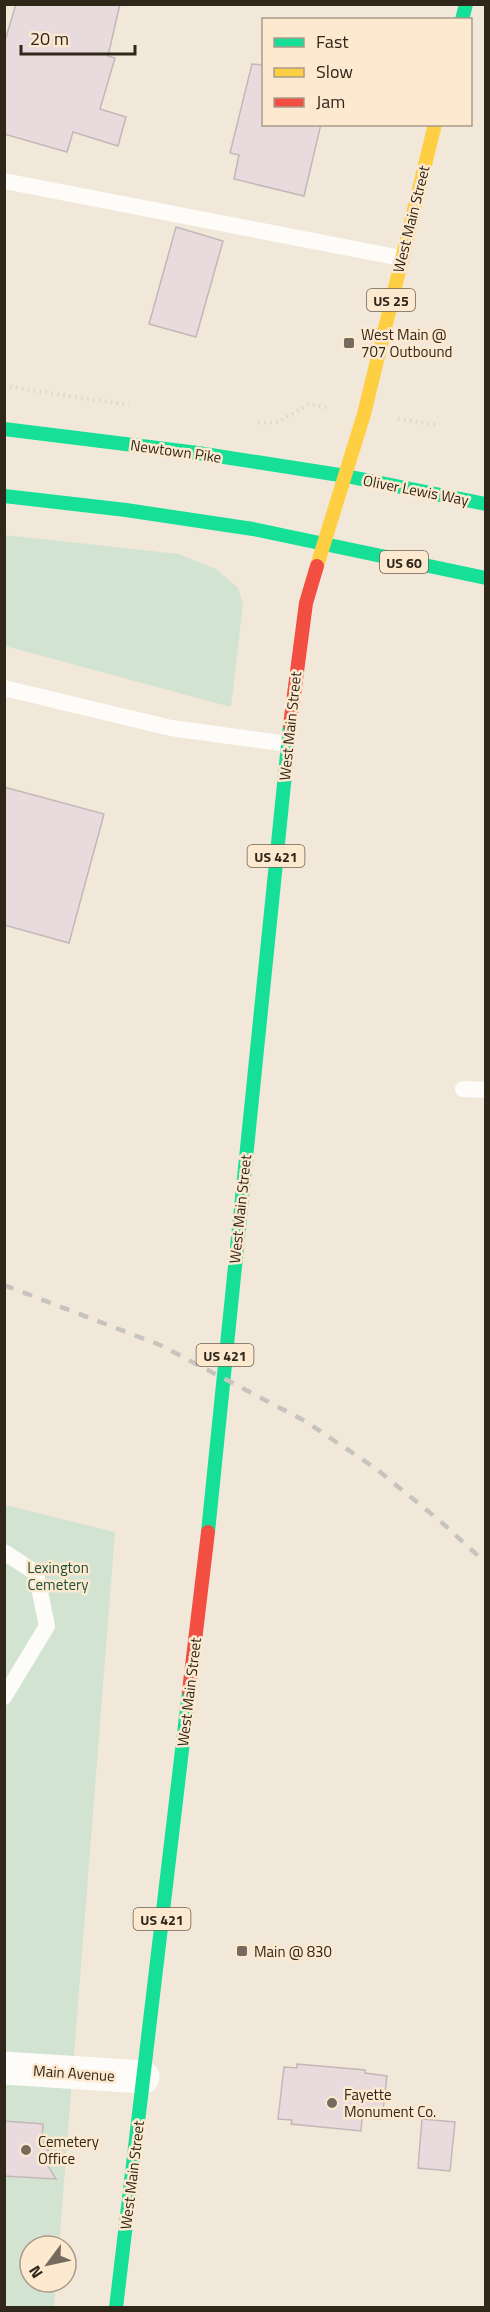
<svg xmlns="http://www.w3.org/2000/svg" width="490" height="2312" font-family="'Titillium Web',sans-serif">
<rect width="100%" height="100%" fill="#f2e8da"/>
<g fill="#d2e3d2">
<path d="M 5,535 L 179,554 L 216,569 L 238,588 L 243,604 L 231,707 L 5,646 Z"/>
<path d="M 5,1505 L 115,1532 L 59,2246 L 30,2246 L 30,2282 L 56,2282 L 54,2307 L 5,2308 Z"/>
</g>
<g fill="#e9dadd" stroke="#c2b8b7" stroke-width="1.5">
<path d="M 16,4 L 120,4 L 108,56 L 115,58 L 100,109 L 126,117 L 118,146 L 73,132 L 67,152 L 4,134 L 4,44 Z"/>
<path d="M 252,64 L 264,65 L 264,124 L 321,124 L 304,196 L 234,179 L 239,155 L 230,153 Z"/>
<path d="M 176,227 L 223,241 L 196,337 L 149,324 Z"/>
<path d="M 4,787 L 104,814 L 69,943 L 4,925 Z"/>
<path d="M 297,2064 L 365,2070 L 365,2073 L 387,2076 L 382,2119 L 362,2118 L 361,2131 L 291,2124 L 292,2120 L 278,2119 L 284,2067 L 297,2068 Z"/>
<path d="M 422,2119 L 455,2122 L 450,2171 L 418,2168 Z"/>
<path d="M 4,2121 L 43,2124 L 42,2140 L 49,2152 L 46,2154 L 50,2160 L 48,2166 L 56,2179 L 4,2176 Z"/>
</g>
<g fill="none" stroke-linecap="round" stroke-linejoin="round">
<g stroke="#d9d6d2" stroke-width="4" stroke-dasharray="1.5 4.5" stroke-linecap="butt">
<path d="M 4,386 L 129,405"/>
<path d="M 398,419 L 439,425"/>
<path d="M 258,423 L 278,422 L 309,404 L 329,408"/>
</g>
<g stroke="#fdfcf9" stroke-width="16">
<path d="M 4,181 L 401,258"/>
<path d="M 4,688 L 171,728 L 288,744"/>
<path d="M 463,1089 L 486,1090"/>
<path d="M 4,1552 L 36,1573 L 47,1626 L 4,1697"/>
</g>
<path stroke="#fdfcf9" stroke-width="33" d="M 4,2068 L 143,2077"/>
<g stroke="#16e098" stroke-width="14">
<path d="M 462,20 L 466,4"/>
<path d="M 4,429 L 198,453 L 346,476 L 486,504"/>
<path d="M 4,496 L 126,510 L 253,529 L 486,578"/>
<path d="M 208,1532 L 290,725"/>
<path d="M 116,2308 L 189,1691"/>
</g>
<path stroke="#ffcf43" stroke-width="14" d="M 317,566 L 364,414 L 435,124"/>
<g stroke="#f24e42" stroke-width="14">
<path d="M 290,725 L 306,603 L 317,566"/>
<path d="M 189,1691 L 208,1532"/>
</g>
<path stroke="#c7c4c0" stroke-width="4.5" stroke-dasharray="10 10" stroke-linecap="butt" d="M 4,1285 L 160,1345 L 305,1421 L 375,1468 L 439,1520 L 486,1563"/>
</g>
<g fill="#746b5e" stroke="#fce9d0" stroke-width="2">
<rect x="343" y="337" width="12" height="12" rx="3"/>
<rect x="236" y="1945" width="12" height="12" rx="3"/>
<circle cx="332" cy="2103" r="6"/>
<circle cx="26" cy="2150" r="6"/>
</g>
<g text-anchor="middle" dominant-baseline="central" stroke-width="5" stroke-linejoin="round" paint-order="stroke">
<g fill="#fce9d0" stroke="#6d6151" stroke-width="1.5">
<rect x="367" y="289" width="48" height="22" rx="4.5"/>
<rect x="380" y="551" width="48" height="22" rx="4.5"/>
<rect x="247.5" y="845" width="57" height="22" rx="4.5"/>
<rect x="196.5" y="1344" width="57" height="22" rx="4.5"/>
<rect x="133.5" y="1908" width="57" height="22" rx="4.5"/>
</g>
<g font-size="14" font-weight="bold" fill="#30271b">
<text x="391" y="300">US 25</text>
<text x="404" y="562">US 60</text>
<text x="276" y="856">US 421</text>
<text x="225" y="1355">US 421</text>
<text x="162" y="1919">US 421</text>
</g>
<g font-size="15" fill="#30271b" stroke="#fce9d0">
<text transform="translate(411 219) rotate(-76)">West Main Street</text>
<text transform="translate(176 451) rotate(8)">Newtown Pike</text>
<text transform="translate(416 490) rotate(11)">Oliver Lewis Way</text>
<text transform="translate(290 726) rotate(-84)">West Main Street</text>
<text transform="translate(240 1209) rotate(-84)">West Main Street</text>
<text transform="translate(189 1692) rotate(-83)">West Main Street</text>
<text transform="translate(74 2073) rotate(4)">Main Avenue</text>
<text transform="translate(132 2175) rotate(-83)">West Main Street</text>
</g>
<g font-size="15" fill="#30271b" stroke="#fce9d0" text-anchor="start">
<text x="361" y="334">West Main @<tspan x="361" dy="17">707 Outbound</tspan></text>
<text x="254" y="1951">Main @ 830</text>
<text x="344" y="2094">Fayette<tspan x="344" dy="17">Monument Co.</tspan></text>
<text x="38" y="2141">Cemetery<tspan x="38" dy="17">Office</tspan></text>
</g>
<g font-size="15" fill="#1e513b" stroke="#fce9d0">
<text x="58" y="1567">Lexington<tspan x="58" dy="17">Cemetery</tspan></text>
</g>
</g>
<rect width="490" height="2312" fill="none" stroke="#30271b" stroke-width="12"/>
<rect x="262" y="18" width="210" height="108" fill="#fce9d0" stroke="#aa9b88" stroke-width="1.5"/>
<rect x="274" y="38" width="30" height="9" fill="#16e098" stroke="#aa9b88" stroke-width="1.5"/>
<text x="316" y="48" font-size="18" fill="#30271b">Fast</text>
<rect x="274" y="68" width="30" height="9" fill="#ffcf43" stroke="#aa9b88" stroke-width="1.5"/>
<text x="316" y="78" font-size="18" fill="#30271b">Slow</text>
<rect x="274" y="98" width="30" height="9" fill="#f24e42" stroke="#aa9b88" stroke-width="1.5"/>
<text x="316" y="108" font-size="18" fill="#30271b">Jam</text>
<g transform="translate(48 2264) rotate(237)"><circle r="28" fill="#fce9d0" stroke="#aa9b88" stroke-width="1.5"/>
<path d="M0-4.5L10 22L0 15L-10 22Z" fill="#746b5e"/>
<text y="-9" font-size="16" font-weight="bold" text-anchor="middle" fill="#30271b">N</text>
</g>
<path d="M21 45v9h114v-9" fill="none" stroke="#30271b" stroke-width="3"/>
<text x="30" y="45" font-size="18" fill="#30271b" stroke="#fce9d0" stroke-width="4.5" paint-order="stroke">20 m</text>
</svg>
